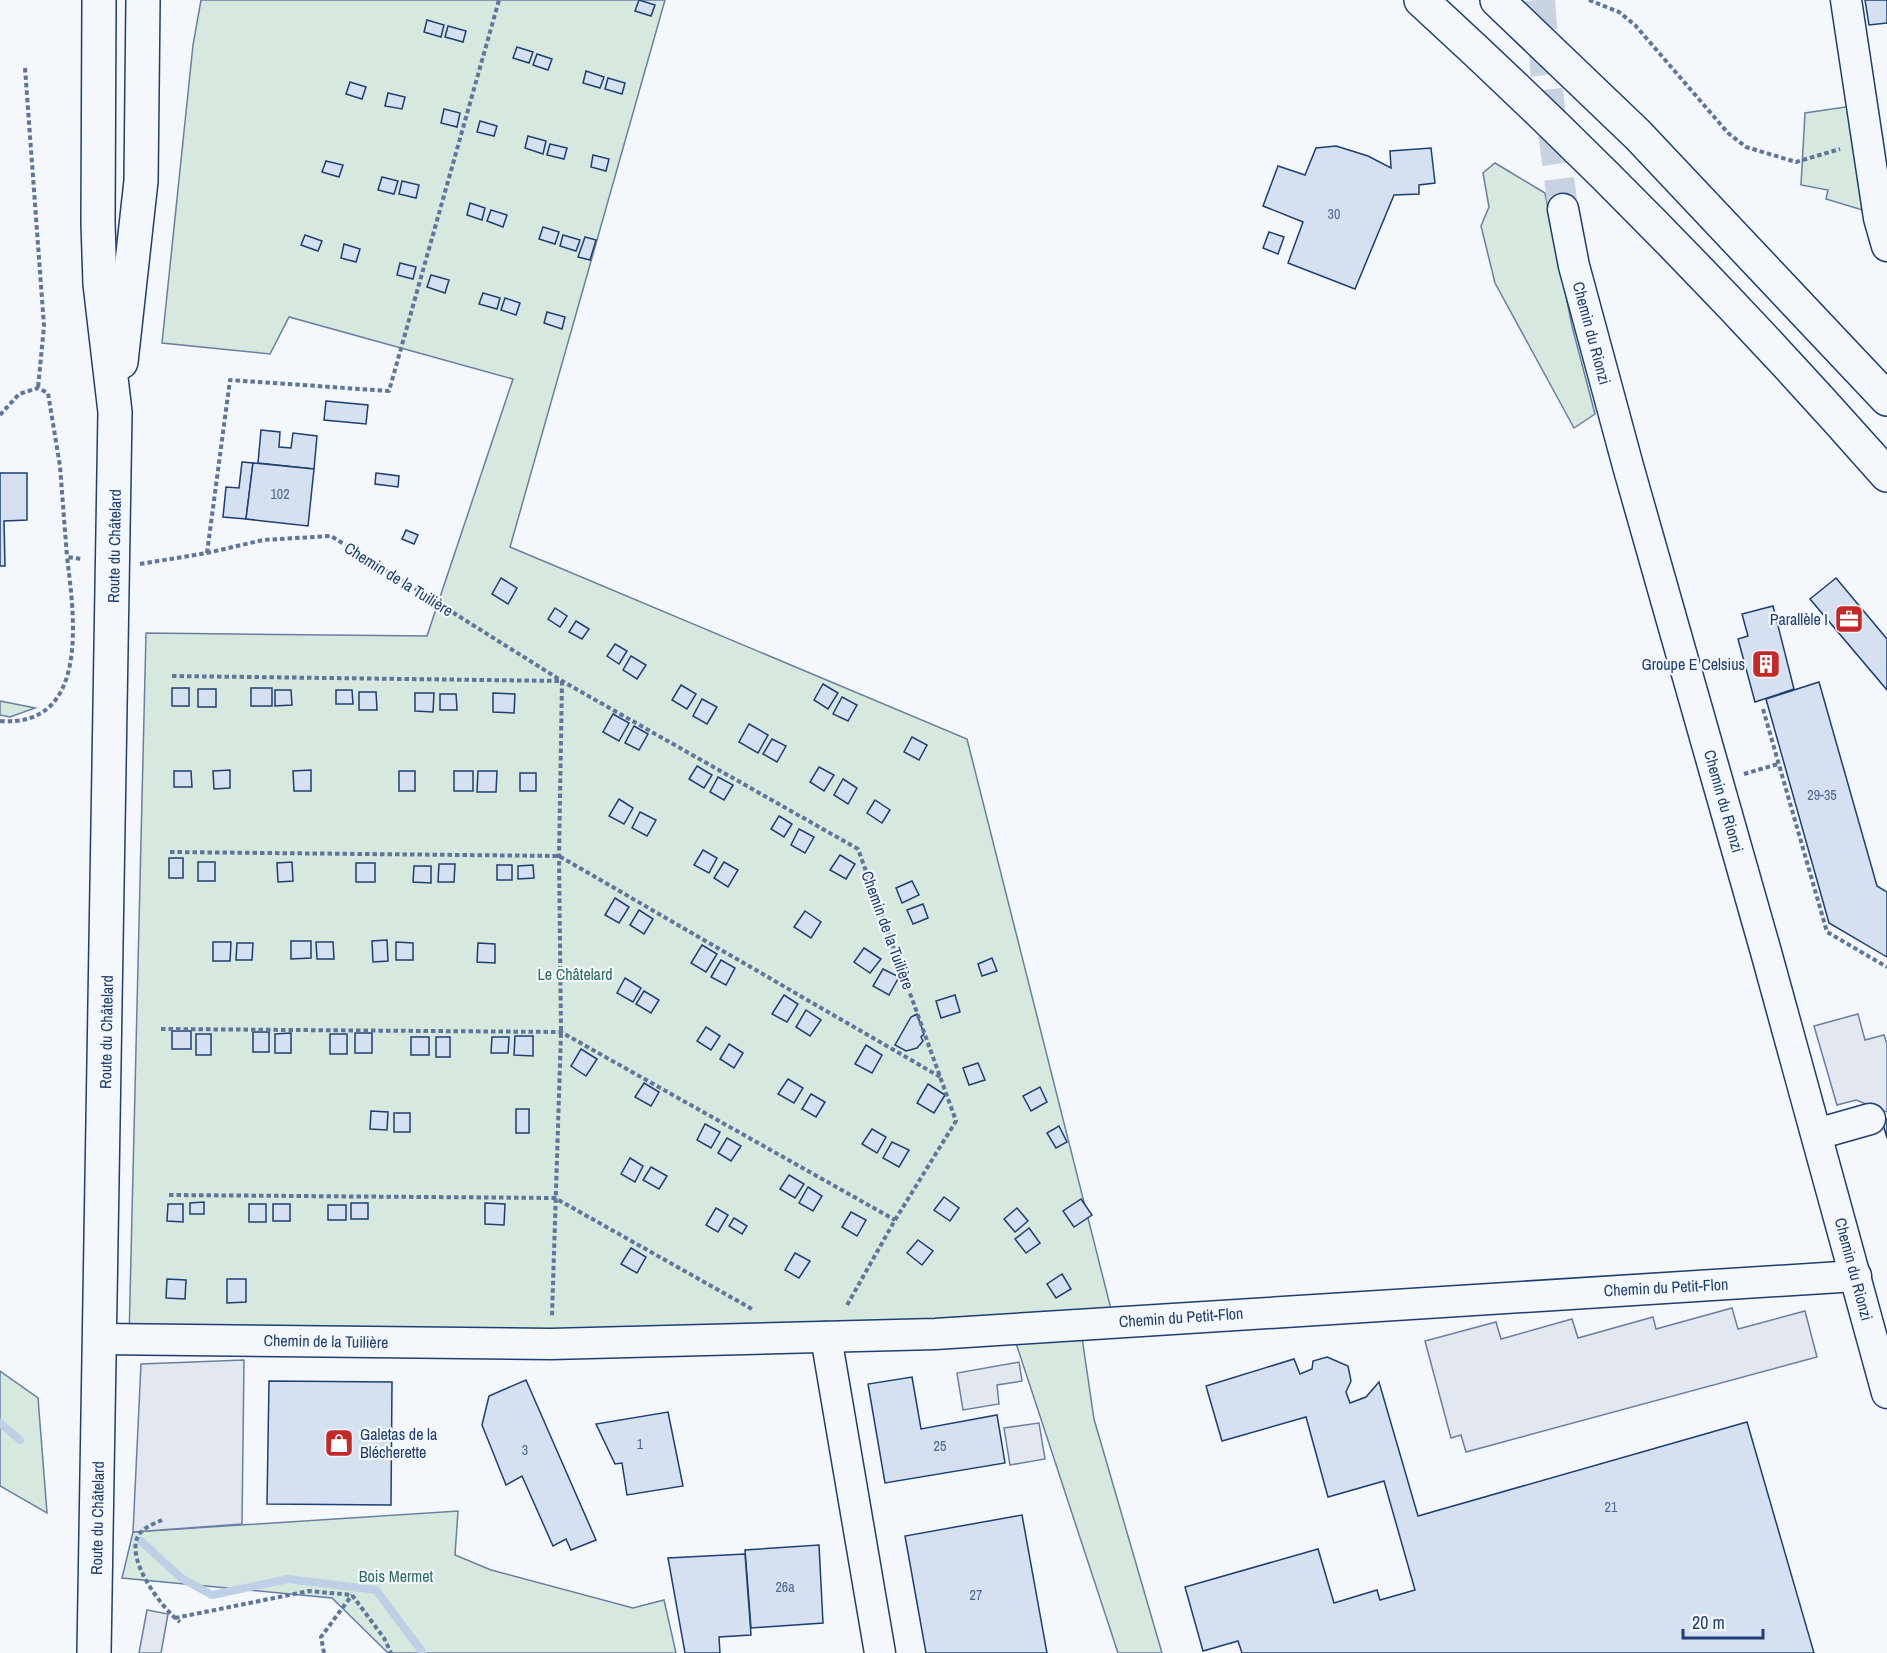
<svg xmlns="http://www.w3.org/2000/svg" width="1887" height="1653" font-family="'Archivo Narrow',sans-serif">
<rect width="100%" height="100%" fill="#f4f7fb"/>
<g fill="#d7e8df" stroke="#687fa3" stroke-width="1.5">
<path d="M 201,0 L 665,0 L 510,547 L 967,739 L 1114,1321 L 1080,1324 L 1094,1419 L 1162,1653 L 1118,1653 L 1011,1328 L 129,1339 L 146,633 L 427,636 L 513,379 L 289,317 L 270,354 L 162,343 L 193,45 Z"/>
<path d="M 1852,106 L 1869,212 L 1826,199 L 1828,190 L 1801,185 L 1805,113 Z"/>
<path d="M 1495,163 L 1545,193 L 1572,326 L 1595,414 L 1574,428 L 1495,283 L 1481,226 L 1489,207 L 1483,173 Z"/>
<path d="M 0,701 L 35,708 L 10,717 L 0,715 Z"/>
<path d="M 0,1371 L 38,1398 L 47,1513 L 0,1486 Z"/>
<path d="M 458,1511 L 455,1555 L 491,1570 L 633,1608 L 664,1600 L 676,1653 L 388,1653 L 332,1598 L 122,1578 L 133,1532 Z"/>
</g>
<g fill="#e3e8f0" stroke="#687fa3" stroke-width="1.5">
<path d="M 1858,1014 L 1865,1040 L 1884,1035 L 1887,1044 L 1887,1112 L 1856,1100 L 1837,1105 L 1814,1026 Z"/>
<path d="M 1732,1308 L 1738,1329 L 1805,1311 L 1817,1357 L 1466,1452 L 1461,1435 L 1451,1438 L 1425,1341 L 1496,1322 L 1501,1339 L 1572,1319 L 1578,1338 L 1653,1317 L 1656,1329 Z"/>
<path d="M 244,1360 L 242,1524 L 133,1532 L 141,1364 Z"/>
<path d="M 1019,1362 L 1022,1381 L 997,1385 L 999,1404 L 963,1410 L 957,1373 Z"/>
<path d="M 1039,1423 L 1045,1459 L 1010,1465 L 1004,1428 Z"/>
<path d="M 147,1610 L 168,1614 L 161,1653 L 139,1653 Z"/>
</g>
<g fill="none" stroke-linecap="round" stroke-linejoin="round">
<g stroke="#bed0e5" stroke-width="8">
<path d="M 0,1423 L 20,1440"/>
<path d="M 141,1541 L 181,1578 L 212,1595 L 288,1579 L 376,1590 L 423,1653"/>
</g>
</g>
<g fill="#d5e0f0" stroke="#1d3f73" stroke-width="1.5">
<path d="M 639,0 L 655,5 L 651,16 L 635,11 Z"/>
<path d="M 1865,0 L 1887,0 L 1887,23 L 1869,25 Z"/>
<path d="M 427,20 L 444,25 L 441,37 L 424,32 Z"/>
<path d="M 448,26 L 466,31 L 463,42 L 445,37 Z"/>
<path d="M 517,47 L 533,52 L 529,63 L 513,58 Z"/>
<path d="M 537,54 L 552,59 L 548,70 L 533,65 Z"/>
<path d="M 586,71 L 604,77 L 600,88 L 583,83 Z"/>
<path d="M 608,78 L 625,83 L 622,94 L 605,89 Z"/>
<path d="M 350,82 L 366,87 L 362,99 L 346,94 Z"/>
<path d="M 388,93 L 405,97 L 402,109 L 385,106 Z"/>
<path d="M 444,109 L 460,113 L 457,127 L 441,123 Z"/>
<path d="M 480,121 L 497,126 L 494,136 L 477,132 Z"/>
<path d="M 528,136 L 546,141 L 543,154 L 525,148 Z"/>
<path d="M 550,144 L 567,148 L 564,159 L 547,155 Z"/>
<path d="M 1336,146 L 1368,156 L 1391,168 L 1390,151 L 1431,148 L 1435,183 L 1419,185 L 1419,194 L 1394,195 L 1355,289 L 1288,263 L 1303,222 L 1263,206 L 1278,166 L 1305,175 L 1316,148 Z"/>
<path d="M 593,155 L 609,159 L 606,171 L 591,167 Z"/>
<path d="M 326,161 L 343,165 L 339,177 L 322,172 Z"/>
<path d="M 382,177 L 398,181 L 394,194 L 378,190 Z"/>
<path d="M 402,181 L 419,185 L 416,198 L 399,194 Z"/>
<path d="M 470,203 L 485,208 L 482,220 L 467,215 Z"/>
<path d="M 491,210 L 507,215 L 503,227 L 487,221 Z"/>
<path d="M 543,227 L 559,232 L 555,244 L 539,239 Z"/>
<path d="M 1269,232 L 1284,237 L 1278,254 L 1263,248 Z"/>
<path d="M 305,235 L 322,241 L 318,251 L 301,245 Z"/>
<path d="M 563,235 L 580,240 L 576,251 L 560,246 Z"/>
<path d="M 585,237 L 596,240 L 590,260 L 578,257 Z"/>
<path d="M 344,244 L 360,249 L 356,262 L 341,258 Z"/>
<path d="M 400,263 L 416,267 L 413,279 L 397,275 Z"/>
<path d="M 431,275 L 449,280 L 445,293 L 427,287 Z"/>
<path d="M 483,293 L 500,298 L 497,309 L 479,304 Z"/>
<path d="M 505,298 L 520,303 L 516,315 L 501,310 Z"/>
<path d="M 547,312 L 565,317 L 562,329 L 544,323 Z"/>
<path d="M 326,401 L 368,405 L 366,424 L 324,420 Z"/>
<path d="M 261,430 L 280,432 L 279,447 L 291,448 L 293,433 L 317,436 L 314,469 L 258,463 Z"/>
<path d="M 242,462 L 253,463 L 246,519 L 223,517 L 226,487 L 239,488 Z"/>
<path d="M 253,463 L 314,469 L 308,526 L 246,519 Z"/>
<path d="M 0,473 L 27,473 L 27,520 L 4,521 L 5,566 L 0,566 Z"/>
<path d="M 376,473 L 399,476 L 398,487 L 375,484 Z"/>
<path d="M 406,530 L 418,535 L 414,544 L 402,539 Z"/>
<path d="M 501,578 L 517,588 L 508,604 L 492,594 Z"/>
<path d="M 1836,578 L 1887,639 L 1887,690 L 1810,599 Z"/>
<path d="M 1773,606 L 1794,689 L 1755,702 L 1738,639 L 1748,636 L 1742,614 Z"/>
<path d="M 555,608 L 567,616 L 560,627 L 548,619 Z"/>
<path d="M 576,621 L 589,629 L 582,639 L 569,632 Z"/>
<path d="M 615,644 L 627,651 L 619,664 L 607,656 Z"/>
<path d="M 631,656 L 646,665 L 637,679 L 623,670 Z"/>
<path d="M 1819,682 L 1877,886 L 1887,892 L 1887,957 L 1829,923 L 1766,699 Z"/>
<path d="M 823,684 L 838,693 L 828,709 L 814,700 Z"/>
<path d="M 681,685 L 696,694 L 687,709 L 672,700 Z"/>
<rect x="172" y="688" width="17" height="18"/>
<rect x="251" y="688" width="21" height="18"/>
<rect x="198" y="689" width="18" height="18"/>
<path d="M 275,690 L 291,690 L 292,705 L 275,706 Z"/>
<path d="M 336,690 L 352,690 L 353,704 L 336,704 Z"/>
<path d="M 359,692 L 376,692 L 377,710 L 359,710 Z"/>
<path d="M 415,693 L 434,693 L 433,712 L 415,711 Z"/>
<path d="M 493,693 L 515,694 L 514,713 L 493,712 Z"/>
<path d="M 440,694 L 456,694 L 457,710 L 440,710 Z"/>
<path d="M 842,697 L 857,705 L 848,721 L 833,714 Z"/>
<path d="M 702,699 L 717,707 L 707,724 L 693,716 Z"/>
<path d="M 613,714 L 629,723 L 619,741 L 603,732 Z"/>
<path d="M 749,724 L 768,735 L 758,753 L 739,742 Z"/>
<path d="M 634,726 L 648,734 L 639,750 L 625,743 Z"/>
<path d="M 912,737 L 927,745 L 919,760 L 904,752 Z"/>
<path d="M 772,739 L 786,746 L 777,762 L 763,754 Z"/>
<path d="M 697,766 L 712,775 L 704,788 L 689,779 Z"/>
<path d="M 819,767 L 834,775 L 824,791 L 810,782 Z"/>
<path d="M 230,770 L 230,788 L 214,789 L 213,771 Z"/>
<path d="M 311,770 L 311,791 L 294,791 L 293,771 Z"/>
<path d="M 174,771 L 191,771 L 192,787 L 174,787 Z"/>
<rect x="399" y="771" width="16" height="20"/>
<rect x="454" y="771" width="19" height="20"/>
<path d="M 478,771 L 497,771 L 496,792 L 477,792 Z"/>
<rect x="520" y="773" width="16" height="18"/>
<path d="M 718,777 L 733,785 L 724,800 L 710,792 Z"/>
<path d="M 843,779 L 857,788 L 848,804 L 834,795 Z"/>
<path d="M 619,799 L 633,808 L 624,824 L 609,816 Z"/>
<path d="M 875,800 L 890,810 L 882,823 L 867,813 Z"/>
<path d="M 640,812 L 656,820 L 647,836 L 632,828 Z"/>
<path d="M 779,816 L 792,824 L 784,837 L 771,829 Z"/>
<path d="M 799,829 L 814,837 L 805,853 L 791,845 Z"/>
<path d="M 703,850 L 717,858 L 709,873 L 694,865 Z"/>
<path d="M 840,855 L 855,864 L 846,879 L 830,870 Z"/>
<rect x="169" y="858" width="14" height="20"/>
<rect x="198" y="862" width="17" height="19"/>
<path d="M 292,862 L 293,881 L 278,882 L 277,863 Z"/>
<path d="M 724,862 L 738,870 L 728,887 L 714,878 Z"/>
<rect x="356" y="863" width="19" height="19"/>
<path d="M 439,864 L 455,864 L 454,882 L 438,882 Z"/>
<rect x="497" y="865" width="15" height="15"/>
<path d="M 533,865 L 534,878 L 518,879 L 518,866 Z"/>
<path d="M 414,866 L 431,866 L 431,883 L 413,882 Z"/>
<path d="M 912,881 L 919,895 L 902,903 L 896,888 Z"/>
<path d="M 615,898 L 629,907 L 619,923 L 605,915 Z"/>
<path d="M 923,904 L 928,918 L 913,924 L 907,910 Z"/>
<path d="M 639,910 L 653,919 L 644,934 L 630,925 Z"/>
<path d="M 805,911 L 821,922 L 811,938 L 794,927 Z"/>
<path d="M 387,940 L 388,961 L 373,962 L 372,941 Z"/>
<path d="M 291,941 L 311,941 L 311,958 L 291,959 Z"/>
<path d="M 213,942 L 231,942 L 230,961 L 213,961 Z"/>
<path d="M 316,942 L 333,942 L 334,959 L 317,959 Z"/>
<path d="M 396,942 L 413,943 L 413,960 L 396,960 Z"/>
<path d="M 237,943 L 253,943 L 252,960 L 236,960 Z"/>
<path d="M 478,943 L 495,944 L 495,963 L 477,962 Z"/>
<path d="M 702,945 L 717,954 L 706,972 L 691,963 Z"/>
<path d="M 864,948 L 881,959 L 870,973 L 854,962 Z"/>
<path d="M 992,958 L 997,971 L 982,976 L 978,964 Z"/>
<path d="M 721,960 L 735,968 L 726,985 L 711,977 Z"/>
<path d="M 883,969 L 899,977 L 889,995 L 873,986 Z"/>
<path d="M 625,978 L 641,988 L 633,1002 L 617,993 Z"/>
<path d="M 644,991 L 659,1000 L 651,1013 L 636,1004 Z"/>
<path d="M 784,995 L 798,1004 L 787,1022 L 772,1014 Z"/>
<path d="M 955,995 L 960,1012 L 941,1018 L 936,1001 Z"/>
<path d="M 806,1010 L 821,1020 L 810,1036 L 796,1027 Z"/>
<path d="M 917,1014 L 924,1034 L 921,1037 L 923,1041 L 917,1048 L 906,1051 L 895,1045 L 911,1017 Z"/>
<path d="M 706,1027 L 720,1036 L 711,1050 L 697,1041 Z"/>
<rect x="172" y="1031" width="19" height="18"/>
<rect x="253" y="1032" width="16" height="20"/>
<path d="M 291,1033 L 291,1053 L 275,1053 L 275,1034 Z"/>
<rect x="355" y="1033" width="17" height="20"/>
<rect x="196" y="1034" width="15" height="21"/>
<rect x="330" y="1034" width="17" height="20"/>
<path d="M 515,1036 L 533,1036 L 533,1056 L 514,1055 Z"/>
<rect x="411" y="1037" width="18" height="18"/>
<rect x="436" y="1037" width="14" height="20"/>
<path d="M 492,1037 L 509,1037 L 508,1053 L 491,1053 Z"/>
<path d="M 729,1044 L 743,1053 L 734,1068 L 720,1059 Z"/>
<path d="M 866,1045 L 882,1055 L 872,1073 L 855,1064 Z"/>
<path d="M 581,1049 L 597,1059 L 586,1076 L 571,1066 Z"/>
<path d="M 978,1063 L 985,1080 L 969,1085 L 963,1068 Z"/>
<path d="M 788,1079 L 803,1088 L 794,1103 L 778,1094 Z"/>
<path d="M 644,1083 L 659,1092 L 651,1106 L 635,1097 Z"/>
<path d="M 928,1084 L 945,1095 L 934,1113 L 917,1103 Z"/>
<path d="M 1040,1087 L 1047,1102 L 1031,1111 L 1023,1096 Z"/>
<path d="M 811,1094 L 825,1102 L 816,1117 L 802,1109 Z"/>
<rect x="516" y="1109" width="13" height="24"/>
<path d="M 371,1111 L 388,1112 L 387,1130 L 370,1129 Z"/>
<rect x="394" y="1113" width="16" height="19"/>
<path d="M 1887,1119 L 1887,1138 L 1882,1121 Z"/>
<path d="M 705,1124 L 720,1132 L 711,1148 L 697,1140 Z"/>
<path d="M 1059,1126 L 1067,1142 L 1056,1148 L 1047,1133 Z"/>
<path d="M 872,1129 L 886,1137 L 877,1153 L 862,1144 Z"/>
<path d="M 727,1138 L 741,1146 L 731,1161 L 718,1153 Z"/>
<path d="M 892,1142 L 909,1150 L 899,1167 L 883,1158 Z"/>
<path d="M 630,1158 L 643,1166 L 635,1182 L 621,1174 Z"/>
<path d="M 651,1167 L 667,1176 L 659,1189 L 643,1180 Z"/>
<path d="M 789,1175 L 804,1184 L 795,1198 L 780,1189 Z"/>
<path d="M 808,1187 L 822,1196 L 813,1211 L 799,1203 Z"/>
<path d="M 944,1197 L 959,1208 L 950,1221 L 934,1210 Z"/>
<path d="M 1081,1199 L 1092,1215 L 1074,1227 L 1063,1211 Z"/>
<path d="M 204,1202 L 204,1214 L 190,1214 L 190,1203 Z"/>
<rect x="351" y="1203" width="17" height="16"/>
<path d="M 485,1203 L 505,1204 L 504,1225 L 485,1224 Z"/>
<path d="M 168,1204 L 183,1204 L 183,1222 L 167,1221 Z"/>
<rect x="249" y="1204" width="17" height="18"/>
<rect x="273" y="1204" width="17" height="17"/>
<rect x="328" y="1205" width="18" height="15"/>
<path d="M 716,1208 L 728,1215 L 718,1232 L 706,1225 Z"/>
<path d="M 1017,1208 L 1028,1221 L 1015,1232 L 1004,1219 Z"/>
<path d="M 851,1212 L 866,1220 L 857,1236 L 842,1227 Z"/>
<path d="M 734,1218 L 747,1226 L 742,1234 L 729,1226 Z"/>
<path d="M 1029,1228 L 1040,1243 L 1026,1253 L 1015,1239 Z"/>
<path d="M 918,1240 L 933,1251 L 922,1265 L 907,1253 Z"/>
<path d="M 631,1248 L 646,1257 L 637,1273 L 621,1264 Z"/>
<path d="M 795,1253 L 810,1261 L 799,1278 L 785,1270 Z"/>
<path d="M 1062,1274 L 1071,1289 L 1056,1298 L 1047,1284 Z"/>
<path d="M 167,1279 L 186,1280 L 185,1299 L 166,1298 Z"/>
<path d="M 227,1279 L 246,1279 L 246,1302 L 227,1303 Z"/>
<path d="M 1327,1357 L 1348,1366 L 1351,1381 L 1346,1392 L 1350,1403 L 1366,1397 L 1379,1382 L 1418,1516 L 1747,1422 L 1814,1653 L 1242,1653 L 1238,1641 L 1203,1651 L 1185,1587 L 1318,1549 L 1334,1603 L 1377,1590 L 1380,1600 L 1415,1590 L 1384,1481 L 1328,1497 L 1306,1417 L 1222,1441 L 1206,1386 L 1294,1359 L 1300,1374 L 1312,1369 L 1313,1361 Z"/>
<path d="M 912,1377 L 921,1429 L 997,1415 L 1005,1463 L 885,1483 L 868,1384 Z"/>
<path d="M 526,1380 L 596,1540 L 571,1550 L 566,1539 L 553,1546 L 522,1476 L 506,1485 L 482,1425 L 489,1396 Z"/>
<path d="M 269,1381 L 392,1382 L 391,1505 L 267,1504 Z"/>
<path d="M 668,1412 L 683,1486 L 627,1495 L 622,1463 L 615,1464 L 596,1424 Z"/>
<path d="M 1022,1515 L 1047,1653 L 926,1653 L 905,1536 Z"/>
<path d="M 819,1545 L 823,1623 L 751,1628 L 745,1550 Z"/>
<path d="M 745,1554 L 751,1635 L 719,1637 L 720,1653 L 685,1653 L 668,1558 Z"/>
</g>
<g fill="none" stroke-linecap="round" stroke-linejoin="round">
<path stroke="#c9d2e0" stroke-width="30" stroke-dasharray="30 15" stroke-linecap="butt" d="M 1540,0 L 1545,69 L 1563,209"/>
<g stroke="#1d3f73" stroke-width="33">
<g id="minor">
<path d="M 1846,0 L 1879,218 L 1887,246"/>
<path d="M 1563,209 L 1574,266 L 1628,466 L 1766,952 L 1887,1393"/>
<path d="M 1817,1134 L 1870,1119"/>
<path d="M 826,1337 L 880,1653"/>
<path d="M 100,1339 L 551,1344 L 935,1334 L 1856,1276"/>
</g>
</g>
<g stroke="#1d3f73" stroke-width="36">
<g id="major">
<path d="M 121,362 L 141,181 L 143,0"/>
<path d="M 94,1653 L 115,412 L 100,284 L 98,223 L 99,0"/>
</g>
</g>
<g stroke="#1d3f73" stroke-width="36">
<g id="highway">
<path d="M 1421,0 C 1585,150 1740,308 1887,475"/>
<path d="M 1497,0 L 1638,135 L 1887,399"/>
</g>
</g>
<g stroke="#5e769c" stroke-width="4" stroke-dasharray="4.5 3" stroke-linecap="butt">
<path d="M 1589,0 L 1619,12 L 1635,25 L 1728,133 L 1746,147 L 1796,162 L 1840,149"/>
<path d="M 25,68 L 44,326 L 38,388"/>
<path d="M 0,415 L 19,394 L 38,388 L 48,393 L 60,466 L 67,557"/>
<path d="M 207,553 L 230,380 L 389,391 L 499,0"/>
<path d="M 140,564 L 207,553 L 263,540 L 331,536 L 562,681 L 858,849 L 956,1121 L 895,1220 L 846,1307"/>
<path d="M 172,676 L 562,681 L 559,856 L 561,1032 L 552,1316"/>
<path d="M 1763,709 L 1827,932 L 1887,967"/>
<path d="M 0,721 C 91,728 74,614 67,557 L 82,559"/>
<path d="M 1744,774 L 1778,764"/>
<path d="M 170,852 L 559,856 L 942,1078"/>
<path d="M 161,1029 L 561,1032 L 895,1220"/>
<path d="M 169,1195 L 555,1198 L 752,1309"/>
<path d="M 162,1520 C 156,1523 147,1526 142,1531 C 119,1552 162,1609 180,1622"/>
<path d="M 175,1618 L 309,1591 L 352,1595 L 384,1638 L 391,1653"/>
<path d="M 324,1653 L 321,1637 L 352,1595"/>
</g>
<use href="#minor" stroke="#f4f7fb" stroke-width="30"/>
<use href="#major" stroke="#f4f7fb" stroke-width="33"/>
<use href="#highway" stroke="#f4f7fb" stroke-width="33"/>
</g>
<defs>
<g id="office-square" transform="scale(1.5)"><rect x="-9" y="-9" width="18" height="18" rx="4" fill="#c62828" stroke="#f4f7fb"/><path d="M-6-3h4V-5.5h4V-3h4V5H-6ZM-1-4.5V-3h2v-1.5ZM-6 0V1H6V0Z" fill="#fff"/></g>
<g id="building-square" transform="scale(1.5)"><rect x="-9" y="-9" width="18" height="18" rx="4" fill="#c62828" stroke="#f4f7fb"/><path d="M-4-6H4V6H1V3H-1V6H-4ZM-2.5-4.3h1.7v1.8h-1.7ZM.8-4.3h1.7v1.8H.8ZM-2.5-1h1.7V.8h-1.7ZM.8-1h1.7V.8H.8Z" fill="#fff"/></g>
<g id="shop-square" transform="scale(1.5)"><rect x="-9" y="-9" width="18" height="18" rx="4" fill="#c62828" stroke="#f4f7fb"/><path d="M-5-2.5h2.3a2.7 3.5 0 0 1 5.4 0H5L5.5 6h-11ZM-1.5-2.5h3a1.5 2.3 0 0 0-3 0Z" fill="#fff"/></g>
</defs>
<g fill-rule="evenodd">
<use href="#office-square" x="1849" y="619"/>
<use href="#building-square" x="1766" y="664"/>
<use href="#shop-square" x="339" y="1443"/>
</g>
<g text-anchor="middle" dominant-baseline="central" stroke-width="4.5" stroke-linejoin="round" paint-order="stroke">
<g font-size="14" fill="#4b6792">
<text x="1334" y="214">30</text>
<text x="280" y="494">102</text>
<text x="1822" y="795">29-35</text>
<text x="640" y="1444">1</text>
<text x="940" y="1446">25</text>
<text x="525" y="1450">3</text>
<text x="1611" y="1507">21</text>
<text x="785" y="1587">26a</text>
<text x="976" y="1595">27</text>
</g>
<g font-size="16" fill="#1d3f73" stroke="#f4f7fb">
<text transform="translate(1592 333) rotate(75)">Chemin du Rionzi</text>
<text transform="translate(114 546) rotate(-89)">Route du Châtelard</text>
<text transform="translate(399 579) rotate(32)">Chemin de la Tuilière</text>
<text transform="translate(1724 801) rotate(74)">Chemin du Rionzi</text>
<text transform="translate(888 930) rotate(70)">Chemin de la Tuilière</text>
<text transform="translate(106 1032) rotate(-89)">Route du Châtelard</text>
<text transform="translate(1854 1269) rotate(75)">Chemin du Rionzi</text>
<text transform="translate(1666 1287) rotate(-3)">Chemin du Petit-Flon</text>
<text transform="translate(1181 1317) rotate(-4)">Chemin du Petit-Flon</text>
<text transform="translate(326 1341) rotate(1)">Chemin de la Tuilière</text>
<text transform="translate(97 1518) rotate(-89)">Route du Châtelard</text>
</g>
<g font-size="16" fill="#1d3f73" stroke="#f4f7fb" text-anchor="end">
<text x="1828" y="619">Parallèle I</text>
<text x="1745" y="664">Groupe E Celsius</text>
<text x="360" y="1434" text-anchor="start">Galetas de la<tspan x="360" dy="18">Blécherette</tspan></text>
</g>
<g font-size="16" fill="#2c6c60" stroke="#f4f7fb">
<text x="575" y="974">Le Châtelard</text>
<text x="396" y="1576">Bois Mermet</text>
</g>
</g>
<path d="M1683 1629v9h80v-9" fill="none" stroke="#1d3f73" stroke-width="3"/>
<text x="1692" y="1629" font-size="18" fill="#1d3f73" stroke="#f4f7fb" stroke-width="4.5" paint-order="stroke">20 m</text>
</svg>
